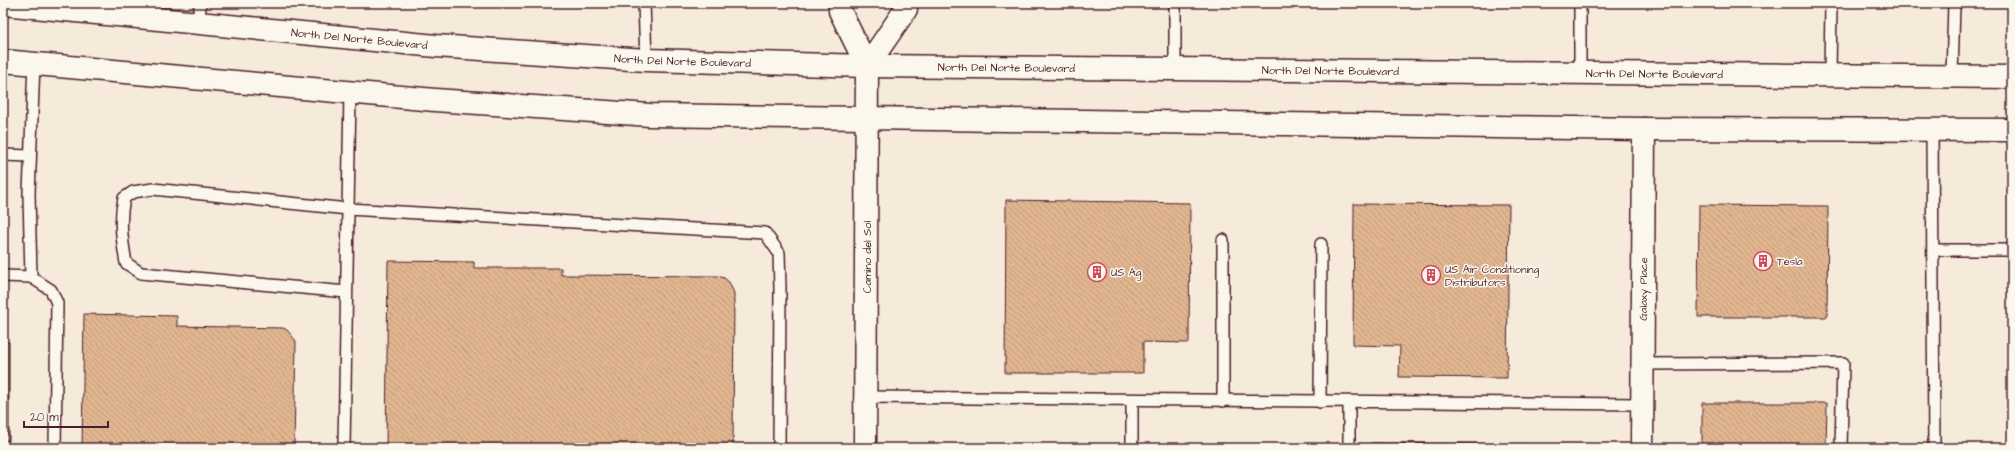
<svg xmlns="http://www.w3.org/2000/svg" width="2015" height="451" font-family="'Architects Daughter',sans-serif">
<defs>
<pattern id="building-back-hatch" width="6" height="6" patternUnits="userSpaceOnUse"><rect width="6" height="6" fill="#e0b590"/><path d="M-1 5l2 2M0 0l6 6M5-1l2 2" fill="none" stroke="#c29b7c"/></pattern>
</defs>
<rect width="100%" height="100%" fill="#f6eada"/>
<filter id="ink" filterUnits="userSpaceOnUse"><feTurbulence type="fractalNoise" baseFrequency=".025" numOctaves="2"/><feDisplacementMap in="SourceGraphic" scale="8" xChannelSelector="R" yChannelSelector="G"/><feConvolveMatrix kernelMatrix="1 2 1 2 8 2 1 2 1" color-interpolation-filters="sRGB"/></filter>
<g filter="url(#ink)">
<g fill="url(#building-back-hatch)" stroke="#4a1f2b">
<path d="M 1006,200 L 1190,203 L 1189,343 L 1143,342 L 1143,373 L 1005,373 Z"/>
<path d="M 1354,204 L 1509,205 L 1507,378 L 1399,377 L 1400,346 L 1353,345 Z"/>
<path d="M 1699,205 L 1828,206 L 1827,317 L 1698,317 Z"/>
<path d="M 388,261 L 474,262 L 474,268 L 561,268 L 561,275 L 718,276 L 724,278 L 729,282 L 734,293 L 733,448 L 386,448 Z"/>
<path d="M 84,314 L 177,316 L 177,326 L 283,328 L 287,330 L 296,341 L 294,448 L 82,448 Z"/>
<path d="M 3,341 L 9,342 L 9,441 L 3,440 Z"/>
<path d="M 1702,403 L 1827,403 L 1826,448 L 1702,448 Z"/>
<path d="M 1371,443 L 1593,445 L 1593,448 L 1371,448 Z"/>
<path d="M 920,445 L 1110,446 L 1110,448 L 920,448 Z"/>
</g>
<g fill="none" stroke-linecap="round" stroke-linejoin="round">
<g stroke="#4a1f2b" stroke-width="14">
<g id="lane">
<path d="M 644,3 L 646,60"/>
<path d="M 1175,3 L 1175,69"/>
<path d="M 1580,3 L 1580,73"/>
<path d="M 199,22 L 200,3"/>
<path d="M 34,63 L 29,194 L 31,277 L 51,290 L 57,303 L 55,448"/>
<path d="M 1830,76 L 1831,3"/>
<path d="M 1952,77 L 1954,3"/>
<path d="M 1932,129 L 1934,448"/>
<path d="M 3,155 L 30,156"/>
<path d="M 1223,240 L 1223,401"/>
<path d="M 1933,250 L 2012,250"/>
<path d="M 3,276 L 31,277"/>
<path d="M 346,292 L 141,273 L 126,263 C 122,240 119,221 124,198 L 133,192 L 153,189 L 348,209 L 765,233 L 779,253 L 780,288 L 779,448"/>
<path d="M 1642,364 L 1843,363 L 1841,448"/>
<path d="M 866,397 L 1642,404"/>
<path d="M 1132,400 L 1132,448"/>
<path d="M 1320,402 L 1321,244"/>
<path d="M 344,448 L 350,92"/>
<path d="M 1349,448 L 1349,403"/>
</g>
</g>
<g stroke="#4a1f2b" stroke-width="25">
<g id="street">
<path id="s1" d="M 1642,448 L 1644,129"/>
</g>
</g>
<g stroke="#4a1f2b" stroke-width="25">
<g id="secondary">
<path d="M 840,3 L 840,11 L 867,66 L 865,448"/>
<path id="s2" d="M 3,4 L 436,46 L 646,60 L 867,66 L 2012,77"/>
<path d="M 3,61 L 435,100 L 650,115 L 1644,129 L 2012,130"/>
<path d="M 867,66 L 906,9 L 906,3"/>
</g>
</g>
<use href="#lane" stroke="#fbf7ec" stroke-width="11"/>
<use href="#street" stroke="#fbf7ec" stroke-width="22"/>
<use href="#secondary" stroke="#fbf7ec" stroke-width="22"/>
</g>
</g>
<defs>
<g id="building-ring" transform="scale(1)"><circle r="9.5" fill="#fbf7ec" stroke="#d1495b" stroke-width="1.5"/><path d="M-4-6H4V6H1V3H-1V6H-4ZM-2.5-4.3h1.7v1.8h-1.7ZM.8-4.3h1.7v1.8H.8ZM-2.5-1h1.7V.8h-1.7ZM.8-1h1.7V.8H.8Z" fill="#d1495b"/></g>
</defs>
<g fill-rule="evenodd">
<use href="#building-ring" x="1763" y="261"/>
<use href="#building-ring" x="1097" y="272"/>
<use href="#building-ring" x="1431" y="275"/>
</g>
<g text-anchor="middle" dominant-baseline="central" stroke-width="3" stroke-linejoin="round" paint-order="stroke">
<g font-size="11" fill="#4a1f2b" stroke="#fbf7ec">
<text stroke="none"><textPath href="#s2" startOffset="358">North Del Norte Boulevard</textPath></text>
<text stroke="none"><textPath href="#s2" startOffset="682">North Del Norte Boulevard</textPath></text>
<text stroke="none"><textPath href="#s2" startOffset="1006">North Del Norte Boulevard</textPath></text>
<text stroke="none"><textPath href="#s2" startOffset="1330">North Del Norte Boulevard</textPath></text>
<text stroke="none"><textPath href="#s2" startOffset="1654">North Del Norte Boulevard</textPath></text>
<text transform="translate(867 257) rotate(-90)">Camino del Sol</text>
<text stroke="none"><textPath href="#s1" startOffset="159">Galaxy Place</textPath></text>
</g>
<g font-size="11" fill="#4a1f2b" stroke="#fbf7ec" text-anchor="start">
<text x="1777" y="261">Tesla</text>
<text x="1445" y="269">US Air Conditioning<tspan x="1445" dy="13">Distributors</tspan></text>
<text x="1111" y="272">US Ag</text>
</g>
</g>
<rect width="2015" height="451" fill="none" stroke="#fbf7ec" stroke-width="16"/>
<rect x="8" y="8" width="1999" height="435" fill="none" stroke="#4a1f2b" stroke-width="1.5" filter="url(#ink)"/>
<path d="M24 421v6h84v-6" fill="none" stroke="#4a1f2b" stroke-width="2"/>
<text x="30" y="421" font-size="12" fill="#4a1f2b" stroke="#fbf7ec" stroke-width="3" paint-order="stroke">20 m</text>
</svg>
